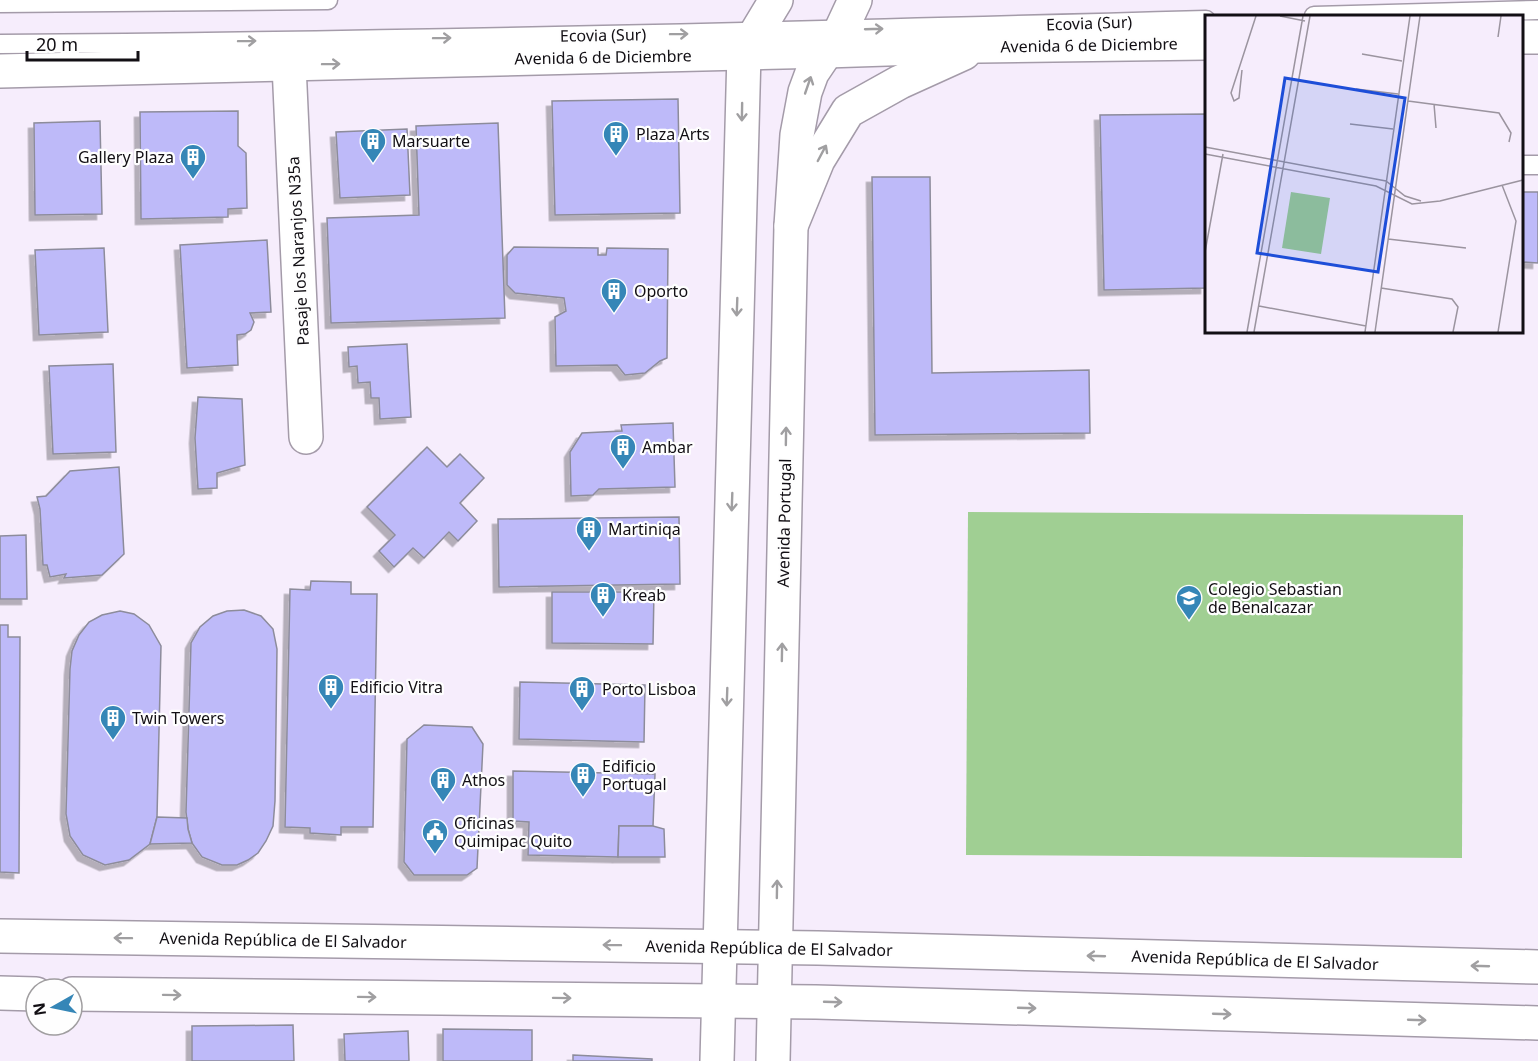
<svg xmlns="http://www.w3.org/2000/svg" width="1538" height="1061" font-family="'Noto Sans',sans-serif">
<defs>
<filter id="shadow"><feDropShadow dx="-5.5" dy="5.5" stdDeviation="0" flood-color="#0004"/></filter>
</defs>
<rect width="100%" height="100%" fill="#f6edfc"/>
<path fill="#a0cf93" d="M 968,512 L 1463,515 L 1462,858 L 966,855 Z"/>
<g fill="#bebaf9" stroke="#8d8c9b" stroke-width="1.5" filter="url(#shadow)">
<path d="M 678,99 L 680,213 L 555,215 L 552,101 Z"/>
<path d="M 238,111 L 238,146 L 246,153 L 247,208 L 228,209 L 228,217 L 141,219 L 140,112 Z"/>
<path d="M 1206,114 L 1206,288 L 1104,290 L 1100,115 Z"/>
<path d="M 100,121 L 102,214 L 35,215 L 34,123 Z"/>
<path d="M 498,123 L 505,318 L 331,323 L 327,218 L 419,215 L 416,126 Z"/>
<path d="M 407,129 L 410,195 L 340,198 L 336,132 Z"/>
<path d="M 872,177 L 930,177 L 932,373 L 1089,370 L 1090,433 L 875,435 Z"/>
<path d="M 1522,192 L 1538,192 L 1538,263 L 1522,262 Z"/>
<path d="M 267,240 L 271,312 L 250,313 L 254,322 L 251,330 L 245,334 L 237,335 L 238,365 L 187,368 L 180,245 Z"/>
<path d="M 514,247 L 598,248 L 598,255 L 606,255 L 607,248 L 668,249 L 667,358 L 660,361 L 645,373 L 625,375 L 617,365 L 556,366 L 555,317 L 566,311 L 564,298 L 515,293 L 507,285 L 507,255 Z"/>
<path d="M 104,248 L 108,332 L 39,335 L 35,250 Z"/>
<path d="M 407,344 L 411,417 L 380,419 L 379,398 L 371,398 L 370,382 L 358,383 L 357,366 L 349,367 L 348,347 Z"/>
<path d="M 113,364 L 116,452 L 53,454 L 49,366 Z"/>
<path d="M 198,397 L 242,399 L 245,465 L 217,473 L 217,488 L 198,489 L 195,438 Z"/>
<path d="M 673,423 L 675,487 L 599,489 L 593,495 L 571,496 L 570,452 L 582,433 L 622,431 L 621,425 Z"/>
<path d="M 427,447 L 447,467 L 460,454 L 484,478 L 460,503 L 477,521 L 458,541 L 449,532 L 424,558 L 413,548 L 394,567 L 379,551 L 395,535 L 367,507 Z"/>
<path d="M 119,467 L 124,554 L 102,575 L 64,578 L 66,574 L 50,577 L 47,565 L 43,565 L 40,509 L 37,497 L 46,496 L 70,471 Z"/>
<path d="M 679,517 L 680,584 L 499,587 L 498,519 Z"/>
<path d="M 26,535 L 27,599 L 0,599 L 0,536 Z"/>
<path d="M 311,581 L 351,582 L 351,594 L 377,594 L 373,827 L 341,827 L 341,835 L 310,833 L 310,828 L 285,827 L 290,589 L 310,590 Z"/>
<path d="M 552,592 L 654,592 L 653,644 L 552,643 Z"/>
<path d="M 244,610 L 261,616 L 273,629 L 277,649 L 275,801 L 273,826 L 266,841 L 258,853 L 248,860 L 237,865 L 222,865 L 202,857 L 192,843 L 188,829 L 186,812 L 191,643 L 200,627 L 213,616 L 227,611 Z"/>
<path d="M 120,611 L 134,614 L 149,625 L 161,646 L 157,817 L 150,844 L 129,860 L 105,865 L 83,855 L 70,836 L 66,814 L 70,669 L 72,651 L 79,635 L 89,622 L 102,615 Z"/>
<path d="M 0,625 L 8,625 L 8,637 L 20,637 L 19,873 L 0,872 Z"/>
<path d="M 520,682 L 645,685 L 644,742 L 519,739 Z"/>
<path d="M 424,725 L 472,727 L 483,744 L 477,868 L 467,875 L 414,875 L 404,862 L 407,739 Z"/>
<path d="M 513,771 L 655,774 L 653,826 L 619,826 L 618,857 L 528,855 L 529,822 L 513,821 Z"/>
<path d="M 157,817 L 187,818 L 188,829 L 192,843 L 150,844 Z"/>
<path d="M 619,826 L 653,826 L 664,829 L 665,857 L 618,857 Z"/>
<path d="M 293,1025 L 294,1061 L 192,1061 L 192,1026 Z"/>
<path d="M 443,1029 L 532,1030 L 532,1061 L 443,1061 Z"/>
<path d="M 408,1031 L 409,1061 L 345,1061 L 344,1034 Z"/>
<path d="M 573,1055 L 652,1059 L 652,1061 L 573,1061 Z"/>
</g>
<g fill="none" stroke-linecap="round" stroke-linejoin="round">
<g stroke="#a49ba9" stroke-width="21">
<g id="service">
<path d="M 0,3 L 328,0"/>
<path d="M 1314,16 L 1538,10"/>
<path d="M 0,44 C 402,41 804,31 1206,20"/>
<path d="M 1522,165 L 1538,165"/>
</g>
</g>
<g stroke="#a49ba9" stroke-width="36">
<path id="minor" d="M 289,65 L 306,437"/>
</g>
<g stroke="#a49ba9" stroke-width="36">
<g id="tertiary">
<path d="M 0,936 L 818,948 L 1538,967"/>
<path d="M 0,993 L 36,994"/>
<path d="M 72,994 L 816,1002 L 1538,1023"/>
</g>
</g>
<g stroke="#a49ba9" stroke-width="36">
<g id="secondary">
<path d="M 717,1061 L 744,53 L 776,0"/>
<path d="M 773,1061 L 791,226 L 797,135 L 805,92 L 812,73 L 841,30 L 855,0"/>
</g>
</g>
<g stroke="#a49ba9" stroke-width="36">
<g id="primary">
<path d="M 1522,37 L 1538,37"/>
<path d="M 0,71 L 826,51 L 979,46 L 1206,43"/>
<path d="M 791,226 L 818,160 L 848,111 L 900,82 L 964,53"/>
</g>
</g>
<use href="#service" stroke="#fff" stroke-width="18"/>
<use href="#minor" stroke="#fff" stroke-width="33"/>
<use href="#tertiary" stroke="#fff" stroke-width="33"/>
<use href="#secondary" stroke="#fff" stroke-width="33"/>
<use href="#primary" stroke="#fff" stroke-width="33"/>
</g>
<defs><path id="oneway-shaft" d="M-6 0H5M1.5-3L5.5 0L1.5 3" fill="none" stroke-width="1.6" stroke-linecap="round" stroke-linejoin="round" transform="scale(1.5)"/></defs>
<g stroke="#a09fa1">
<use href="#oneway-shaft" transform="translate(874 29) rotate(-2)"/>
<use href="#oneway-shaft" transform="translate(679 34) rotate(-1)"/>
<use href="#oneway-shaft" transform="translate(442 38) rotate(-1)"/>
<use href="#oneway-shaft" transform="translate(247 41) rotate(-1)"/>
<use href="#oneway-shaft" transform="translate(331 64) rotate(-1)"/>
<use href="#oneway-shaft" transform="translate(808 85) rotate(-71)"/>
<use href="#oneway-shaft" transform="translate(742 112) rotate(91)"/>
<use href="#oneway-shaft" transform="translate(822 153) rotate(-62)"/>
<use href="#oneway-shaft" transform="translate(737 307) rotate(92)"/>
<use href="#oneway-shaft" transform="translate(786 436) rotate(-89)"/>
<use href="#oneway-shaft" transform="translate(732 502) rotate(92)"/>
<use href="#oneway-shaft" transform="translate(782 652) rotate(-89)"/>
<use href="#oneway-shaft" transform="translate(727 697) rotate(92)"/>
<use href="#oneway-shaft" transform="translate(777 889) rotate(-89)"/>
<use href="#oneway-shaft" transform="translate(123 938) rotate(-179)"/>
<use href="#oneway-shaft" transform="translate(612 945) rotate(-179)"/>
<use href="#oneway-shaft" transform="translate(1096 956) rotate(-178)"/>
<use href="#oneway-shaft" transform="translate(1480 966) rotate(-178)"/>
<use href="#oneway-shaft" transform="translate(172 995) rotate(1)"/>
<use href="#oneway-shaft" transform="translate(367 997) rotate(1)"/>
<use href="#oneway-shaft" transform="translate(562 998) rotate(1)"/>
<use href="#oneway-shaft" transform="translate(833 1002) rotate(2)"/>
<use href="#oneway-shaft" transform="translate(1027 1008) rotate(2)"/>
<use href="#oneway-shaft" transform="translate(1222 1014) rotate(2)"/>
<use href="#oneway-shaft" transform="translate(1417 1020) rotate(2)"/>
</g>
<defs>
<g id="building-pin" transform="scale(1.35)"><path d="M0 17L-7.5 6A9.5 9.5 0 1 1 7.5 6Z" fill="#3586b7" stroke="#fefefe"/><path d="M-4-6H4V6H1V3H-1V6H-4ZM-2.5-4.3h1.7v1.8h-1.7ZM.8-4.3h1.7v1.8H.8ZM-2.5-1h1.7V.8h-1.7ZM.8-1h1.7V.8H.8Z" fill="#fff"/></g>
<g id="university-pin" transform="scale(1.35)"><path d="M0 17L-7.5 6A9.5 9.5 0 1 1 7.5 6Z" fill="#3586b7" stroke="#fefefe"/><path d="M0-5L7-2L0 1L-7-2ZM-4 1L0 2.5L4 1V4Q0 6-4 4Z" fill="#fff"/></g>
<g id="civic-pin" transform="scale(1.35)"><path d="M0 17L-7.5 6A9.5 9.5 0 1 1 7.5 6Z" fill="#3586b7" stroke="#fefefe"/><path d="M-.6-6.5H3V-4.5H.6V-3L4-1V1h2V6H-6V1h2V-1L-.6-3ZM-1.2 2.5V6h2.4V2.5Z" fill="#fff"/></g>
</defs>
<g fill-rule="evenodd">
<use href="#building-pin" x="616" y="134"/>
<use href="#building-pin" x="373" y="141"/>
<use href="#building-pin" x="193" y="157"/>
<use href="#building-pin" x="614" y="291"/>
<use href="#building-pin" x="623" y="447"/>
<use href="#building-pin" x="589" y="529"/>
<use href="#building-pin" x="603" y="595"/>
<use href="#university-pin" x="1189" y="598"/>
<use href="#building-pin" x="331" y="687"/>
<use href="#building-pin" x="582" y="689"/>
<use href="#building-pin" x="113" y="718"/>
<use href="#building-pin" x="583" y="775"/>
<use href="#building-pin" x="443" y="780"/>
<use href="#civic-pin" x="435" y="832"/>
</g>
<g text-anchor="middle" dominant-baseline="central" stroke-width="4.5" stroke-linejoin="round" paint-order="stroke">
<g font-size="16" fill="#120f14" stroke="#fefefe">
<text transform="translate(1089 23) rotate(-2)">Ecovia (Sur)</text>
<text transform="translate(603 35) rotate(-1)">Ecovia (Sur)</text>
<text transform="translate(1089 45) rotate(-1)">Avenida 6 de Diciembre</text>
<text transform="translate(603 57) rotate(-1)">Avenida 6 de Diciembre</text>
<text transform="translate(298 251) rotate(-93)">Pasaje los Naranjos N35a</text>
<text transform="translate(784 523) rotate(-89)">Avenida Portugal</text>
<text transform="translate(283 940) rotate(1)">Avenida República de El Salvador</text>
<text transform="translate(769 948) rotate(1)">Avenida República de El Salvador</text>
<text transform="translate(1255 960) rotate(2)">Avenida República de El Salvador</text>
</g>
<g font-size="16" fill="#120f14" stroke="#fefefe" text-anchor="start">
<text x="636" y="134">Plaza Arts</text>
<text x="392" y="141">Marsuarte</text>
<text x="174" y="157" text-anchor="end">Gallery Plaza</text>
<text x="634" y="291">Oporto</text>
<text x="642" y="447">Ambar</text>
<text x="608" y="529">Martiniqa</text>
<text x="1208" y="589">Colegio Sebastian<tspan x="1208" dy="18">de Benalcazar</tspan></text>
<text x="622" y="595">Kreab</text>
<text x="350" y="687">Edificio Vitra</text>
<text x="602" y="689">Porto Lisboa</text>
<text x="132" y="718">Twin Towers</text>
<text x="602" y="766">Edificio<tspan x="602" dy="18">Portugal</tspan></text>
<text x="462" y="780">Athos</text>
<text x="454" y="823">Oficinas<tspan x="454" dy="18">Quimipac Quito</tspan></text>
</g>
</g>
<g transform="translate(1205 15)">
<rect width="318" height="318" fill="#f6edfc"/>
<path d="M 86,177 L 125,183 L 116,239 L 77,233 Z" fill="#a0cf93"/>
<path fill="none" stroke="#9b949f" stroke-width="1.5" d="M 75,1 L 100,6M 293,22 L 296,1M 157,39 L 197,46M 37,55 L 34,83 L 29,86 L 26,78 L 51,1M 151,74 L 193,79M 203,86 L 294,98 L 306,118 L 304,127M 229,89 L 231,113M 145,109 L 188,114M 0,132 L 181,166 L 200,181 L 216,186M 0,139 L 171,171 L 207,189 L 235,186 L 318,165M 183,224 L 261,233M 0,237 L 18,139M 176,273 L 247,284 L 253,292 L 248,317M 54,291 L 161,311M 42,317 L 98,1M 49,317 L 105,1M 160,317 L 205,1M 170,317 L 215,1M 293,317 L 311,206 L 297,170"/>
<path fill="#1d4ed8" fill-opacity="0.15" stroke="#1d4ed8" stroke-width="3" d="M 80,63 L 200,83 L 173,257 L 52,238 Z"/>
<rect width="318" height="318" fill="none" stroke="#120f14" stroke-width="3"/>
</g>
<g transform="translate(54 1007) rotate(261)"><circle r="28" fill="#fefefe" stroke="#a09ea0" stroke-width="1.5"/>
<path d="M0-4.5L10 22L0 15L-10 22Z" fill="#3586b7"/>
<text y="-9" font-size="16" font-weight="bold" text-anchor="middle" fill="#120f14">N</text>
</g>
<path d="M27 51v9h111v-9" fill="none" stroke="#120f14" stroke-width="3"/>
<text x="36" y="51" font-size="18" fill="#120f14" stroke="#fefefe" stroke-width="4.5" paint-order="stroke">20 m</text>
</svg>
